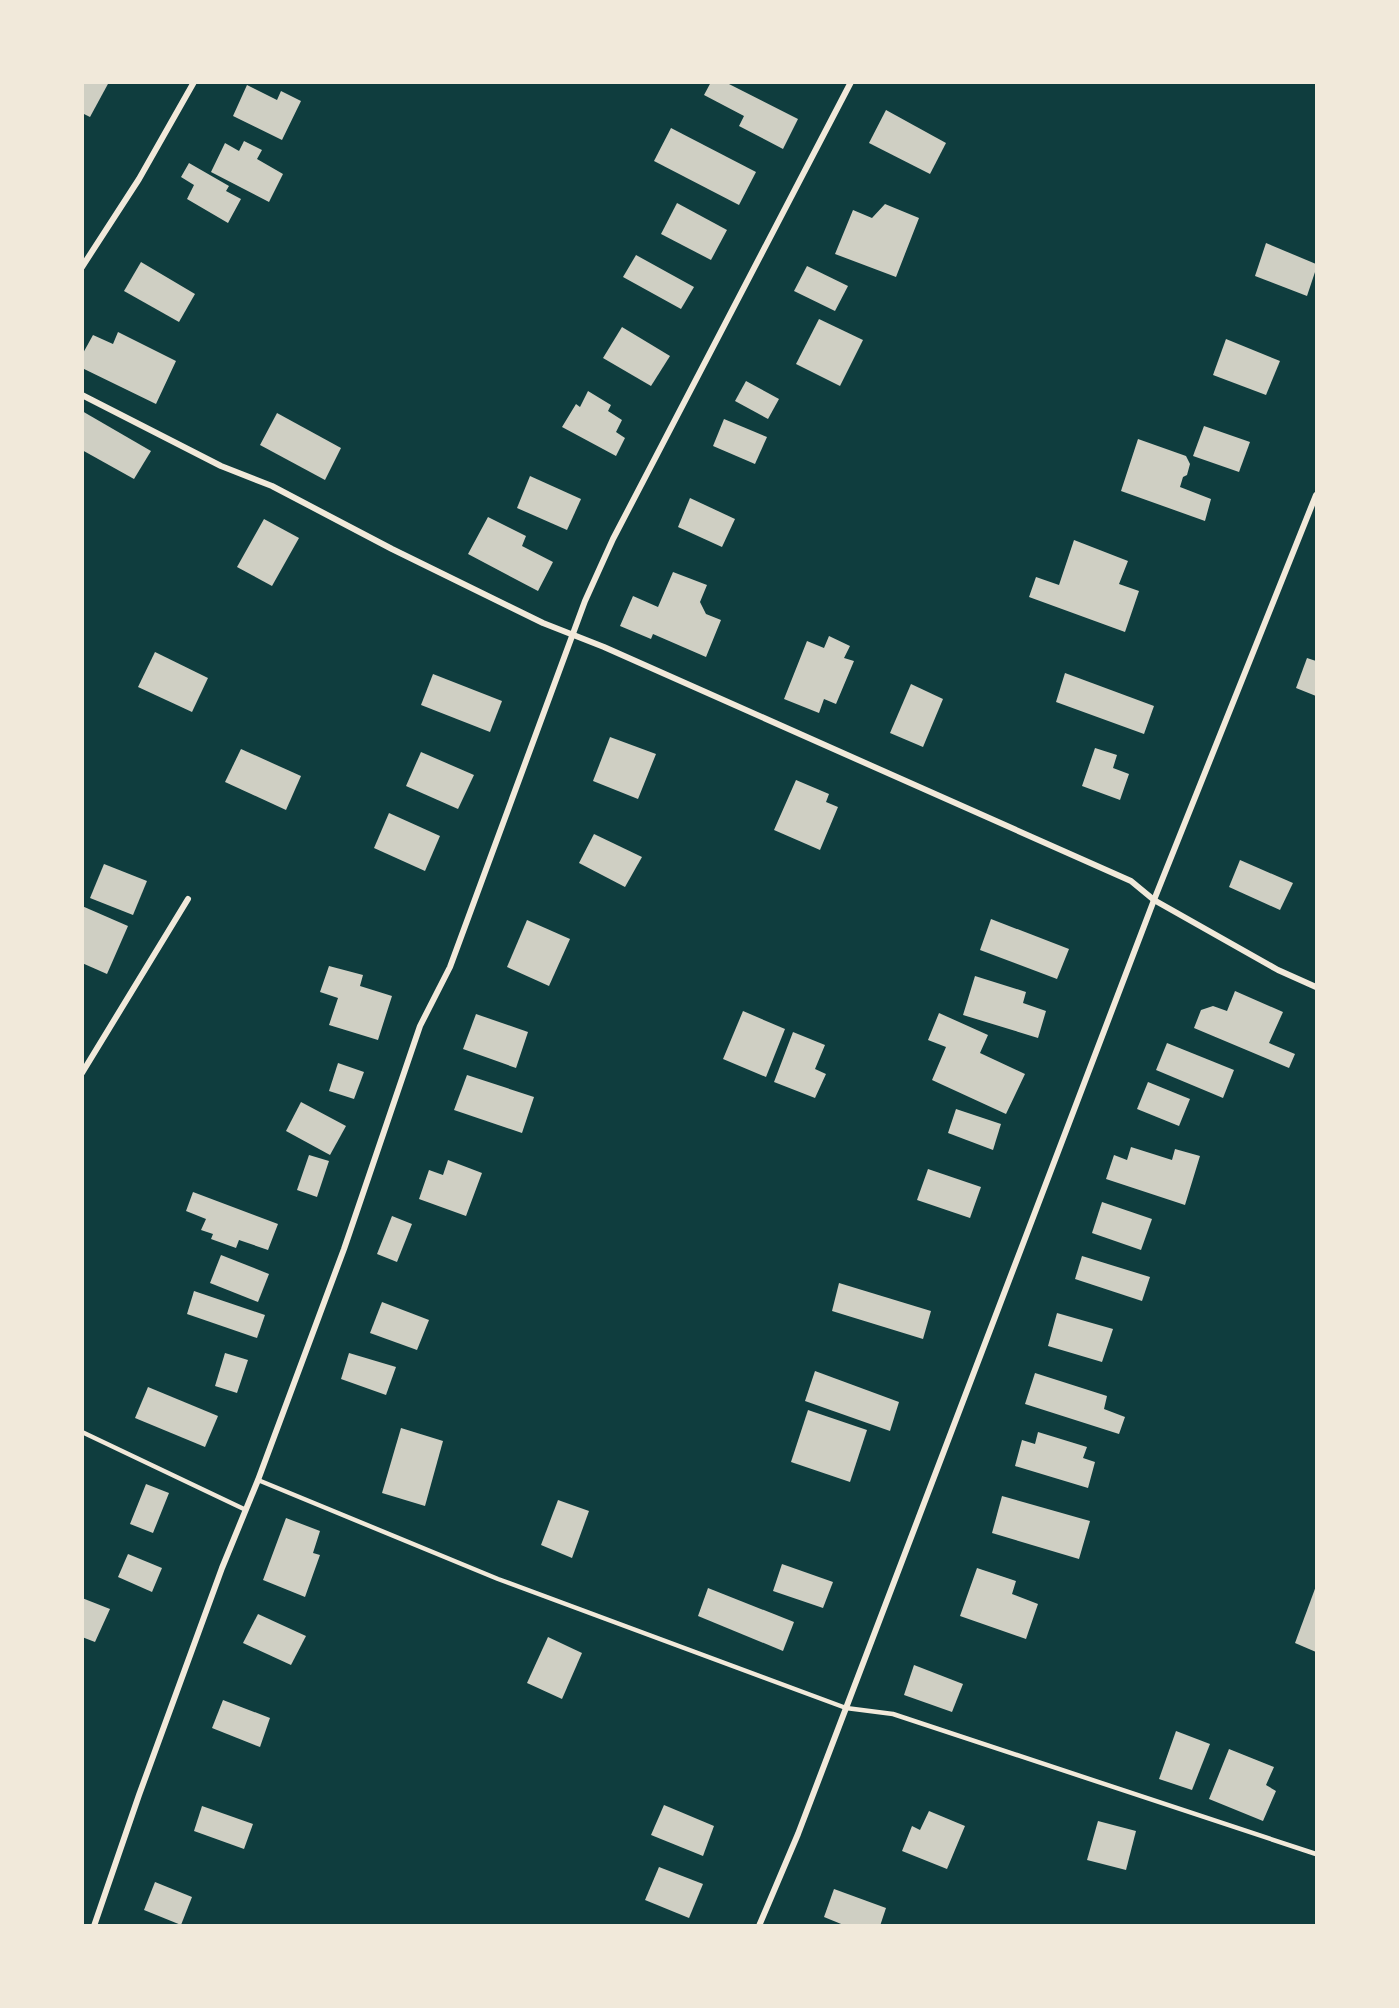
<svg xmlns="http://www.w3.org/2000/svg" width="1399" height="2008" font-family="'Alegreya Sans',sans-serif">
<rect width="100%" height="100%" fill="#0f3d3e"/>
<g fill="#cfcfc3">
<path d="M 82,82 L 109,82 L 90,117 L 82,113 Z"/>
<path d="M 711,82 L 725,82 L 798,119 L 783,149 L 739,126 L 744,116 L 704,95 Z"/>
<path d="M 247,85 L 277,100 L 281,91 L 301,101 L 282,140 L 233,116 Z"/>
<path d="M 886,110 L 946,143 L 930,174 L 869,143 Z"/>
<path d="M 671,128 L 756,172 L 739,205 L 654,161 Z"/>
<path d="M 244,141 L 262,150 L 257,159 L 283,174 L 269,202 L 211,172 L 225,143 L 239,151 Z"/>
<path d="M 189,163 L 229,186 L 226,191 L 241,199 L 228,223 L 187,199 L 194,185 L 181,177 Z"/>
<path d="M 677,203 L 727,230 L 711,260 L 661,234 Z"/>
<path d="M 885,204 L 919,218 L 896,277 L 835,254 L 853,210 L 872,218 Z"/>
<path d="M 1266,243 L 1316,264 L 1316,269 L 1307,296 L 1255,276 Z"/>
<path d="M 636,255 L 694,287 L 681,309 L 623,277 Z"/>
<path d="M 141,262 L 195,294 L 179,322 L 124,291 Z"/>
<path d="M 807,266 L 848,286 L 835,311 L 794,291 Z"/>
<path d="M 819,319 L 863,340 L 840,386 L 796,364 Z"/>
<path d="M 622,327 L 670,356 L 651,386 L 603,358 Z"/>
<path d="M 118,332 L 176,361 L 156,404 L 82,368 L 82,355 L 93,335 L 113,344 Z"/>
<path d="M 1226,339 L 1280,361 L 1266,395 L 1213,375 Z"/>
<path d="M 746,381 L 779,399 L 768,419 L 735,401 Z"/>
<path d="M 588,391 L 611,405 L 608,411 L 622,420 L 616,432 L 625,438 L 616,456 L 562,427 L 576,404 L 580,407 Z"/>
<path d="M 82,411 L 151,451 L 134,479 L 82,450 Z"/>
<path d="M 277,413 L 341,448 L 325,480 L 260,445 Z"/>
<path d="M 724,419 L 767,437 L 755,464 L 713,446 Z"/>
<path d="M 1204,426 L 1250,442 L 1239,472 L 1193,456 Z"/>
<path d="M 1138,439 L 1186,456 L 1190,464 L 1187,475 L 1183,477 L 1180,487 L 1211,499 L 1205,521 L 1121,491 Z"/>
<path d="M 530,476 L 581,499 L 567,530 L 517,508 Z"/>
<path d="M 690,498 L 735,519 L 722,547 L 678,527 Z"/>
<path d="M 488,517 L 526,536 L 522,546 L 553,562 L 538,591 L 468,554 Z"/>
<path d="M 264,519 L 299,538 L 272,586 L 237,567 Z"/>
<path d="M 1074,540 L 1128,561 L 1119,584 L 1139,591 L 1125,632 L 1029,597 L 1036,577 L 1059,585 Z"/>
<path d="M 673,572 L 707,585 L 700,602 L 706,614 L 721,620 L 706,657 L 653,634 L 651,639 L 620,626 L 633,596 L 658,607 Z"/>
<path d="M 829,636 L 850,646 L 844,658 L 854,661 L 836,704 L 824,699 L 819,713 L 784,699 L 807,641 L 824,648 Z"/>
<path d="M 155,652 L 208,678 L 192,712 L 138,687 Z"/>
<path d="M 1307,658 L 1316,661 L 1316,696 L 1296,688 Z"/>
<path d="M 1065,673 L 1154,706 L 1144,734 L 1056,702 Z"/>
<path d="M 433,674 L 502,701 L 490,732 L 421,705 Z"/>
<path d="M 911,684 L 943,699 L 923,747 L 890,733 Z"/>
<path d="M 610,737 L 656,754 L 638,799 L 593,781 Z"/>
<path d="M 1095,748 L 1117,755 L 1113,768 L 1129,774 L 1120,800 L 1082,786 Z"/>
<path d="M 241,749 L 301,776 L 286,810 L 225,782 Z"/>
<path d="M 421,752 L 474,775 L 458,809 L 406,786 Z"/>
<path d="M 796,780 L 829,794 L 826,802 L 838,807 L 820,850 L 774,830 Z"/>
<path d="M 389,813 L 440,836 L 425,871 L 374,848 Z"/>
<path d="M 594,834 L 642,857 L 625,887 L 579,863 Z"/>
<path d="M 1240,860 L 1293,883 L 1280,910 L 1229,887 Z"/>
<path d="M 104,864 L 147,881 L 133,915 L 90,898 Z"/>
<path d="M 82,906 L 128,926 L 107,974 L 82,963 Z"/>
<path d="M 991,919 L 1069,949 L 1057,979 L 980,950 Z"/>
<path d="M 527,920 L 570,939 L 549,986 L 507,967 Z"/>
<path d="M 329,966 L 363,975 L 360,986 L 392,996 L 378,1040 L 329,1025 L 338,998 L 320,992 Z"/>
<path d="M 975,976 L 1026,992 L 1023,1003 L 1046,1011 L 1038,1038 L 963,1015 Z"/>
<path d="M 1235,991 L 1283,1012 L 1269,1043 L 1295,1054 L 1289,1068 L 1194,1028 L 1201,1010 L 1213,1006 L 1227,1011 Z"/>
<path d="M 743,1011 L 785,1029 L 766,1077 L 723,1059 Z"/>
<path d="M 939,1013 L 988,1035 L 980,1053 L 1025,1074 L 1006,1114 L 932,1080 L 946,1047 L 928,1040 Z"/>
<path d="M 476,1014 L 528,1032 L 516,1068 L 463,1049 Z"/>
<path d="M 793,1032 L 825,1045 L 815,1069 L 826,1074 L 815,1098 L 774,1082 Z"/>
<path d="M 1167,1043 L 1234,1070 L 1223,1098 L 1156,1070 Z"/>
<path d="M 338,1063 L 364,1072 L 354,1099 L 329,1091 Z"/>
<path d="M 467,1075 L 534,1097 L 522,1133 L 454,1110 Z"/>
<path d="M 1148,1082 L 1190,1099 L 1179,1126 L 1137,1109 Z"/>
<path d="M 301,1102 L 346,1126 L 330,1155 L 286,1131 Z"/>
<path d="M 956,1109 L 1001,1124 L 993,1150 L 948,1133 Z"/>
<path d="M 1131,1147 L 1172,1160 L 1175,1149 L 1200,1156 L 1185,1205 L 1106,1179 L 1114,1155 L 1127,1160 Z"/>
<path d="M 309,1155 L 329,1161 L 317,1197 L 297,1190 Z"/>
<path d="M 448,1160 L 482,1173 L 466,1216 L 419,1199 L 429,1170 L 443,1175 Z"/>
<path d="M 928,1169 L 981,1187 L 970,1218 L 917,1200 Z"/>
<path d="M 193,1192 L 278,1224 L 268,1250 L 239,1240 L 236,1248 L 211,1239 L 213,1234 L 201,1230 L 206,1219 L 186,1211 Z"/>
<path d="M 1102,1202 L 1152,1219 L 1141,1250 L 1092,1233 Z"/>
<path d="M 392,1216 L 412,1224 L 397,1262 L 377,1254 Z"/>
<path d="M 221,1255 L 269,1274 L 258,1302 L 210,1283 Z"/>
<path d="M 1082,1256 L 1150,1277 L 1142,1301 L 1075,1279 Z"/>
<path d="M 839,1283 L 931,1311 L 923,1339 L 832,1311 Z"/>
<path d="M 194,1291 L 265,1315 L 257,1338 L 187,1314 Z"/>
<path d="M 382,1302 L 429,1320 L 417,1350 L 370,1333 Z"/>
<path d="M 1057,1313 L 1113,1329 L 1102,1362 L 1048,1346 Z"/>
<path d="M 225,1353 L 248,1360 L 237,1393 L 215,1386 Z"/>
<path d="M 349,1353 L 396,1367 L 386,1395 L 341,1379 Z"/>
<path d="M 815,1371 L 899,1402 L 890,1431 L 805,1401 Z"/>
<path d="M 1035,1373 L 1107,1396 L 1104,1409 L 1125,1417 L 1119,1434 L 1025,1404 Z"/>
<path d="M 148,1387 L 218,1416 L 205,1447 L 135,1418 Z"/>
<path d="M 808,1410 L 867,1430 L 850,1482 L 791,1462 Z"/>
<path d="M 401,1428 L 443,1441 L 425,1506 L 382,1493 Z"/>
<path d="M 1038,1432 L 1087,1447 L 1083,1458 L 1095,1462 L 1088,1488 L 1015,1466 L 1022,1440 L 1035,1444 Z"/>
<path d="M 146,1484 L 169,1493 L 153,1533 L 130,1524 Z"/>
<path d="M 1002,1496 L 1090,1521 L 1079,1559 L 992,1533 Z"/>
<path d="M 558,1500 L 589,1511 L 572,1558 L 541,1545 Z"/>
<path d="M 286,1518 L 320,1531 L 313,1553 L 320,1555 L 305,1597 L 263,1580 Z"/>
<path d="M 128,1554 L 162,1568 L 152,1592 L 118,1577 Z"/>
<path d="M 782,1564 L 833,1582 L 823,1608 L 773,1591 Z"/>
<path d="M 977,1568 L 1016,1581 L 1012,1594 L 1038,1604 L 1026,1639 L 960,1616 Z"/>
<path d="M 1316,1586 L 1316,1652 L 1295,1643 Z"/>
<path d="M 708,1588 L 794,1622 L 783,1651 L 698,1616 Z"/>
<path d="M 82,1598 L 110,1609 L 95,1642 L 82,1637 Z"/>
<path d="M 258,1614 L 306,1636 L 291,1665 L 243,1643 Z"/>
<path d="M 548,1637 L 582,1653 L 562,1699 L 527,1683 Z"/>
<path d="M 914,1665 L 963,1684 L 952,1712 L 904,1695 Z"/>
<path d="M 223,1700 L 270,1718 L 260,1747 L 212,1728 Z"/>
<path d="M 1176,1731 L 1210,1744 L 1192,1790 L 1159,1779 Z"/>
<path d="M 1229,1749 L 1274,1767 L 1266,1785 L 1276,1791 L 1263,1821 L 1209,1799 Z"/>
<path d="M 664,1805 L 714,1826 L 703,1856 L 651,1835 Z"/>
<path d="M 202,1806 L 253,1824 L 244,1849 L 194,1831 Z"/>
<path d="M 929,1811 L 965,1826 L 947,1869 L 902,1851 L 912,1826 L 920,1830 Z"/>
<path d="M 1098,1821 L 1136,1831 L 1126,1870 L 1087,1860 Z"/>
<path d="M 659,1867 L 703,1884 L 689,1918 L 645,1900 Z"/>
<path d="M 155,1882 L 192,1897 L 181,1925 L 144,1910 Z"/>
<path d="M 834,1889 L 886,1908 L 880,1926 L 846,1926 L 824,1917 Z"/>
</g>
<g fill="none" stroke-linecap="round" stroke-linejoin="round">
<g stroke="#f1e9da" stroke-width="4.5">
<path d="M 82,1432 L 246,1510"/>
<path d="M 258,1480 L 498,1579 L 846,1708 L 893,1714 L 1316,1854"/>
</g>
<g stroke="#f1e9da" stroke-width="6">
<path d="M 82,267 L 139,179 L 194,82"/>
<path d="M 82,395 L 221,466 L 272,486 L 392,549 L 543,623 L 604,647 L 1131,881 L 1154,900 L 1278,970 L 1316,987"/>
<path d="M 82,1073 L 188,899"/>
<path d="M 94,1926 L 139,1795 L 222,1568 L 258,1480 L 344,1249 L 420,1026 L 450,967 L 585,601 L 613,539 L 851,82"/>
<path d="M 759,1926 L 798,1834 L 1154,900 L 1316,495"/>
</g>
</g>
<rect width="1399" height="2008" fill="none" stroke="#f1e9da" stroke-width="168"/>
</svg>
